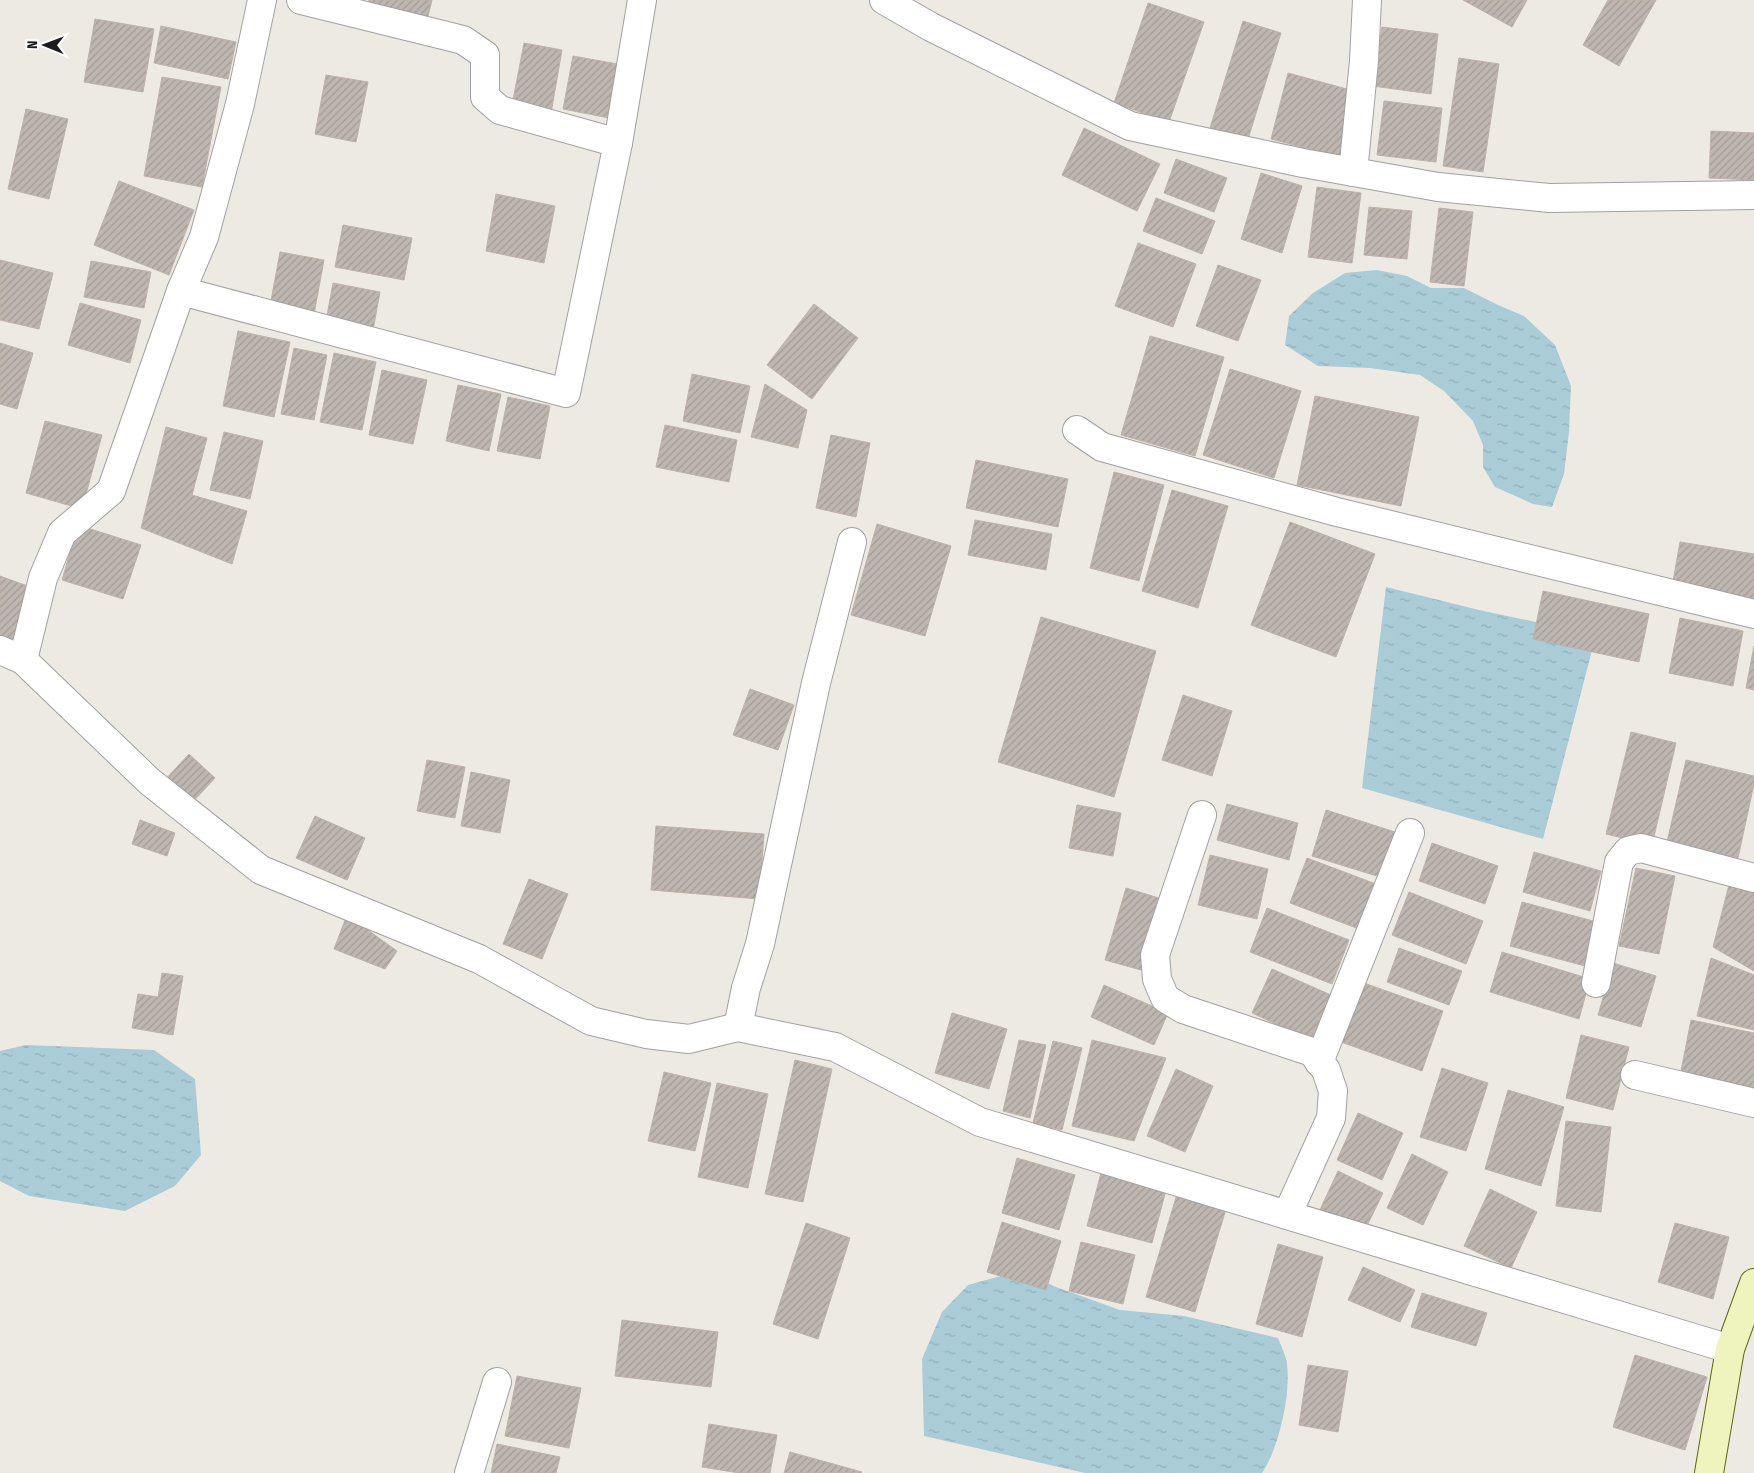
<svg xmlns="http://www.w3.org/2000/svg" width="1754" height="1473" font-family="'Fira Sans Condensed',sans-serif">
<defs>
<pattern id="water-ripples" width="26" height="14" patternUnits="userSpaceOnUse" patternTransform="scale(1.25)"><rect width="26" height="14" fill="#a9ccd7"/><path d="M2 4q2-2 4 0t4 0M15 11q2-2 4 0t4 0" fill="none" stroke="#91afb8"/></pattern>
<pattern id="building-hatch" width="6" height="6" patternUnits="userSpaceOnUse" patternTransform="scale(1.25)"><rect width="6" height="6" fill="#bdb6b1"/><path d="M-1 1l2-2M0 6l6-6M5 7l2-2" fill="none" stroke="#a29c98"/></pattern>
</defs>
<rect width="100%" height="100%" fill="#edeae4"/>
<g fill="url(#water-ripples)">
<path d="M 1377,270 L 1407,276 L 1431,288 L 1464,288 L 1498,305 L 1524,316 L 1555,345 L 1571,386 L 1569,432 L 1564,474 L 1552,507 L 1533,504 L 1495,487 L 1483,467 L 1483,445 L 1473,421 L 1444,391 L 1420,375 L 1370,368 L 1318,366 L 1285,345 L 1289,316 L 1313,293 L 1345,273 Z"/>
<path d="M 1386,587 L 1479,610 L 1596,635 L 1543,839 L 1362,788 Z"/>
<path d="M 26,1045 L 154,1050 L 195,1079 L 201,1155 L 175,1186 L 125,1211 L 29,1196 L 0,1181 L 0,1051 Z"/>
<path d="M 1019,1271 L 1056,1287 L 1120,1310 L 1184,1316 L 1278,1338 C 1281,1346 1286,1355 1287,1364 C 1291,1394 1279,1448 1262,1473 L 1085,1473 L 924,1436 L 922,1359 L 942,1312 L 968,1285 Z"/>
</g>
<g fill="url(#building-hatch)" stroke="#bdb2a8">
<path d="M 369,0 L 432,0 L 427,20 L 368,4 Z"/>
<path d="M 1463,0 L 1527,0 L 1512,27 Z"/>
<path d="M 1608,0 L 1656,0 L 1619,66 L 1583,45 Z"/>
<path d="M 1148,3 L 1204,22 L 1169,122 L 1114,103 Z"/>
<path d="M 95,19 L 154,29 L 143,92 L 84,82 Z"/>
<path d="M 1243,21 L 1281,33 L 1248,139 L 1210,128 Z"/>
<path d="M 161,26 L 236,42 L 228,79 L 154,63 Z"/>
<path d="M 1382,27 L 1438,34 L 1431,94 L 1373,86 Z"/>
<path d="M 524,43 L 562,50 L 551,113 L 512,105 Z"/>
<path d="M 573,56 L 623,65 L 614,119 L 563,109 Z"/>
<path d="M 1459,58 L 1499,64 L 1483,172 L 1443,166 Z"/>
<path d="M 1288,73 L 1358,92 L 1340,157 L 1271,139 Z"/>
<path d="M 326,75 L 368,82 L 356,142 L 315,134 Z"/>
<path d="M 162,77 L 221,87 L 202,187 L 144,176 Z"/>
<path d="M 1384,101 L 1442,108 L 1436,162 L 1377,155 Z"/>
<path d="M 26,109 L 68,119 L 49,199 L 8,189 Z"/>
<path d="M 1084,128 L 1160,164 L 1137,211 L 1062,175 Z"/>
<path d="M 1711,131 L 1754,133 L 1754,180 L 1709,178 Z"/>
<path d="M 1176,159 L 1227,178 L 1214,212 L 1164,193 Z"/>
<path d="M 1261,173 L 1302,186 L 1282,253 L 1241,239 Z"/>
<path d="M 119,181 L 194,210 L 169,275 L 94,245 Z"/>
<path d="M 1317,187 L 1361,193 L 1352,263 L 1308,257 Z"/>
<path d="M 496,194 L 555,206 L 544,263 L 486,251 Z"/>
<path d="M 1156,198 L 1215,221 L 1202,254 L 1143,231 Z"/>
<path d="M 1369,207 L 1412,211 L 1407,259 L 1364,255 Z"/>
<path d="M 1439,208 L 1473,212 L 1464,286 L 1430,282 Z"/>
<path d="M 343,225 L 412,238 L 404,280 L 335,267 Z"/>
<path d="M 1138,243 L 1196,264 L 1173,327 L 1115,306 Z"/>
<path d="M 280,252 L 324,260 L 314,314 L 270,306 Z"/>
<path d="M 0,260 L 53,273 L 39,329 L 0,320 Z"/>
<path d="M 91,261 L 151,272 L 144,308 L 84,297 Z"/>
<path d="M 1218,265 L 1261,280 L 1238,341 L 1196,326 Z"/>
<path d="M 333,283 L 380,292 L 373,330 L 326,321 Z"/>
<path d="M 80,303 L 141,320 L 130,363 L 68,345 Z"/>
<path d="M 814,304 L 858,338 L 812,399 L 767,365 Z"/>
<path d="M 238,331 L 290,342 L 274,417 L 223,406 Z"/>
<path d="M 1150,336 L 1224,357 L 1195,456 L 1121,435 Z"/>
<path d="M 0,343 L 33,353 L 17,409 L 0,404 Z"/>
<path d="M 294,348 L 327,355 L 314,420 L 281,414 Z"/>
<path d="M 334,353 L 376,362 L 362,430 L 320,422 Z"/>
<path d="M 1230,369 L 1301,391 L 1274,478 L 1203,455 Z"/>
<path d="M 382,370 L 427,380 L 413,444 L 369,435 Z"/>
<path d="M 692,374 L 750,386 L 740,433 L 683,421 Z"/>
<path d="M 765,384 L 807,410 L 798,448 L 751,437 Z"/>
<path d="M 458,385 L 501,394 L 489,451 L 446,441 Z"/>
<path d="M 1315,396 L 1419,417 L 1401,506 L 1297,485 Z"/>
<path d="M 508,397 L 550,406 L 540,459 L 497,451 Z"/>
<path d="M 45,421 L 102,435 L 82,509 L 26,493 Z"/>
<path d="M 665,425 L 737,440 L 729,482 L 656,467 Z"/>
<path d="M 166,427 L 207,438 L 192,495 L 247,511 L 232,564 L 141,528 Z"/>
<path d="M 224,432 L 263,441 L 250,499 L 210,490 Z"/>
<path d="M 831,435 L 870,443 L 856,517 L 816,508 Z"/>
<path d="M 976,460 L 1068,479 L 1058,527 L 966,508 Z"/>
<path d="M 1114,472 L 1164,485 L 1139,581 L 1090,568 Z"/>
<path d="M 1172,490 L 1228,506 L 1198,608 L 1142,591 Z"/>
<path d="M 975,520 L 1052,534 L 1046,570 L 968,555 Z"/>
<path d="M 1290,522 L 1375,554 L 1336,657 L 1251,625 Z"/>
<path d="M 877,524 L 951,546 L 925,636 L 851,615 Z"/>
<path d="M 78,525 L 141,545 L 123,599 L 62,580 Z"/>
<path d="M 1680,542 L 1754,554 L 1754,600 L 1672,587 Z"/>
<path d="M 0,576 L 33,588 L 9,652 L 0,648 Z"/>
<path d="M 1543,591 L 1649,614 L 1639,662 L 1533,639 Z"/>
<path d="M 1041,617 L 1156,651 L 1114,797 L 998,762 Z"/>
<path d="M 1680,618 L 1743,631 L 1733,686 L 1669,673 Z"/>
<path d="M 1754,646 L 1754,690 L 1746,688 Z"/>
<path d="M 750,689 L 794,705 L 778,750 L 733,735 Z"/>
<path d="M 1183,695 L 1232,711 L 1212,776 L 1162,760 Z"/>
<path d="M 1631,732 L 1676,743 L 1652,845 L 1606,834 Z"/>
<path d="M 189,754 L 215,778 L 190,805 L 164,781 Z"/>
<path d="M 427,760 L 465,767 L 455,818 L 417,811 Z"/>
<path d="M 1686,760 L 1754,776 L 1754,784 L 1738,858 L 1667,842 Z"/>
<path d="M 471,772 L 510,780 L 500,833 L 461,826 Z"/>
<path d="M 1227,804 L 1298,823 L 1289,860 L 1217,840 Z"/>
<path d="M 1077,805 L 1121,813 L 1113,856 L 1069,848 Z"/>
<path d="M 1326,810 L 1395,832 L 1380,877 L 1312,856 Z"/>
<path d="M 315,816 L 365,838 L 347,880 L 296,858 Z"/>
<path d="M 140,820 L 175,833 L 167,856 L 132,844 Z"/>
<path d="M 656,826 L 764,834 L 759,899 L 651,890 Z"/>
<path d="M 1432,843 L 1498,866 L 1485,904 L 1419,881 Z"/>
<path d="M 1534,852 L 1601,871 L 1590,911 L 1523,892 Z"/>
<path d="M 1210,855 L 1268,869 L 1257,919 L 1198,905 Z"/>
<path d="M 1307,858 L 1376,884 L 1359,929 L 1290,903 Z"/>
<path d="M 1636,868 L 1675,876 L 1659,954 L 1619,946 Z"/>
<path d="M 1731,877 L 1754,883 L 1754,971 L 1713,947 Z"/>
<path d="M 529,879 L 568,894 L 542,959 L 503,944 Z"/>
<path d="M 1126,888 L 1162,899 L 1141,970 L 1105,960 Z"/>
<path d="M 1409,892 L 1483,921 L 1466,964 L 1392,935 Z"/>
<path d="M 1522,902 L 1597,922 L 1585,966 L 1510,946 Z"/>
<path d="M 1267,908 L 1349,940 L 1332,984 L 1250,952 Z"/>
<path d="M 347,915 L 397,951 L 385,969 L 334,949 Z"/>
<path d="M 1399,948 L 1462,971 L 1449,1005 L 1387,982 Z"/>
<path d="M 1502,952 L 1590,979 L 1579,1019 L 1490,992 Z"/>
<path d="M 1711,958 L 1754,975 L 1754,1030 L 1697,1016 Z"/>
<path d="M 1613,963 L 1656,976 L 1641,1027 L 1598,1015 Z"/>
<path d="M 1272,969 L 1331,995 L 1311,1040 L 1252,1013 Z"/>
<path d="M 162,973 L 183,976 L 173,1035 L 132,1028 L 138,994 L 158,997 Z"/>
<path d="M 1361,982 L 1443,1011 L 1422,1071 L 1341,1042 Z"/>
<path d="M 1104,985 L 1168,1013 L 1154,1045 L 1091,1017 Z"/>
<path d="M 952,1013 L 1007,1029 L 989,1089 L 935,1073 Z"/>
<path d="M 1691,1020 L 1754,1033 L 1754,1092 L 1680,1076 Z"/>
<path d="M 1581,1035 L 1629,1047 L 1613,1110 L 1566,1098 Z"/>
<path d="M 1019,1040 L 1046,1045 L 1030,1118 L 1003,1111 Z"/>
<path d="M 1092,1040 L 1166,1058 L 1134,1141 L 1072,1126 Z"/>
<path d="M 1053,1041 L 1082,1048 L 1062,1130 L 1033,1123 Z"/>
<path d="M 795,1060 L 832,1069 L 803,1202 L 765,1194 Z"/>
<path d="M 1442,1068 L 1488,1083 L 1466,1151 L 1420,1137 Z"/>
<path d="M 1176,1069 L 1213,1086 L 1185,1152 L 1147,1136 Z"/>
<path d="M 664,1072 L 711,1083 L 695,1151 L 648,1141 Z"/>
<path d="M 717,1083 L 768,1094 L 748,1188 L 698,1177 Z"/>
<path d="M 1508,1090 L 1564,1107 L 1541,1186 L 1485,1169 Z"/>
<path d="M 1358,1113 L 1403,1133 L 1382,1180 L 1337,1160 Z"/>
<path d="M 1566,1121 L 1611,1127 L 1601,1212 L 1556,1206 Z"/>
<path d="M 1412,1154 L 1448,1172 L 1423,1225 L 1387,1208 Z"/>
<path d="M 1017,1158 L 1075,1175 L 1059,1230 L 1002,1213 Z"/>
<path d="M 1338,1171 L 1383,1193 L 1362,1236 L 1318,1214 Z"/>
<path d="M 1101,1173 L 1166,1190 L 1152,1243 L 1087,1226 Z"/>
<path d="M 1490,1189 L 1537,1212 L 1511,1268 L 1464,1246 Z"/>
<path d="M 1177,1194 L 1226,1209 L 1195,1312 L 1146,1297 Z"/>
<path d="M 1002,1222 L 1061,1241 L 1046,1290 L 987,1272 Z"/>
<path d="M 806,1223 L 850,1238 L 818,1339 L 773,1324 Z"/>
<path d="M 1675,1223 L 1729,1237 L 1713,1299 L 1658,1282 Z"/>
<path d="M 1081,1242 L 1135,1255 L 1123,1304 L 1069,1291 Z"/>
<path d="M 1278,1244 L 1323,1257 L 1302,1337 L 1256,1324 Z"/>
<path d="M 1363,1267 L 1415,1290 L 1400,1322 L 1348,1300 Z"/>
<path d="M 1422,1293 L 1487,1313 L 1476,1346 L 1411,1327 Z"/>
<path d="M 622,1320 L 718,1332 L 711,1387 L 615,1376 Z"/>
<path d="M 1635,1355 L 1707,1377 L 1685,1450 L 1613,1427 Z"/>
<path d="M 1308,1365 L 1348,1371 L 1338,1432 L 1299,1425 Z"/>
<path d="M 517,1376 L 581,1388 L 569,1448 L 505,1436 Z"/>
<path d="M 709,1424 L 777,1435 L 770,1473 L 739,1473 L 702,1467 Z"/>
<path d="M 497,1444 L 560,1457 L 556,1473 L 491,1473 Z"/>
<path d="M 790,1452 L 862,1472 L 861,1473 L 784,1473 Z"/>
</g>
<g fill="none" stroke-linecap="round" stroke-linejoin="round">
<g stroke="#a1a1a1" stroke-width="30">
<g id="street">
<path d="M 301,0 L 463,40 L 485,55 L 485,97 L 500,110 L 618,143"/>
<path d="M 884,0 L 931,27 L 1130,126 L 1303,163 L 1438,187 L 1549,198 L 1754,195"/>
<path d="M 1353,172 L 1364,61 L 1367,0"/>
<path d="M 181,291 L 566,393 L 618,143 L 642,0"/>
<path d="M 1077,430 L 1102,447 L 1337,512 L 1754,614"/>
<path d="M 0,650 L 23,660 L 43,578 L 62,533 L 111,491 L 181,291 L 204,237 L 240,104 L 262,0"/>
<path d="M 23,660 L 149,781 L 261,870 L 479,959 L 591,1021 L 646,1034 L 689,1039 L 738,1027 L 835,1047 L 980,1122 L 1730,1349"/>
<path d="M 1202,815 L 1155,955 L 1157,979 L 1165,998 L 1183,1009 L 1312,1052 L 1326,1070 L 1333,1091 L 1331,1118 L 1287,1215"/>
<path d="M 1596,983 L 1619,862 L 1628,851 L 1641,848 L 1754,878"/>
<path d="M 738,1027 L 746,988 L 760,944 L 816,683 L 852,542"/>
<path d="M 1319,1062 L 1410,833"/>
<path d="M 1635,1075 L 1754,1103"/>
<path d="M 469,1473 L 497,1382"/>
</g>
</g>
<g stroke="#5e690f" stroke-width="30">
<path id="secondary" d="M 1709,1473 L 1730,1349 L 1754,1283"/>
</g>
<use href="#street" stroke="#fff" stroke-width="28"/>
<use href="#secondary" stroke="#eff3bd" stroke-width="28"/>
</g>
<g transform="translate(45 45) rotate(271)" stroke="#ffffff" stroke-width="4" paint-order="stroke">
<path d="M0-4L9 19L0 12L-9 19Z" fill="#1d1d1d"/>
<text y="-8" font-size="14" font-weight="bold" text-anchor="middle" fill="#1d1d1d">N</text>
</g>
</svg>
